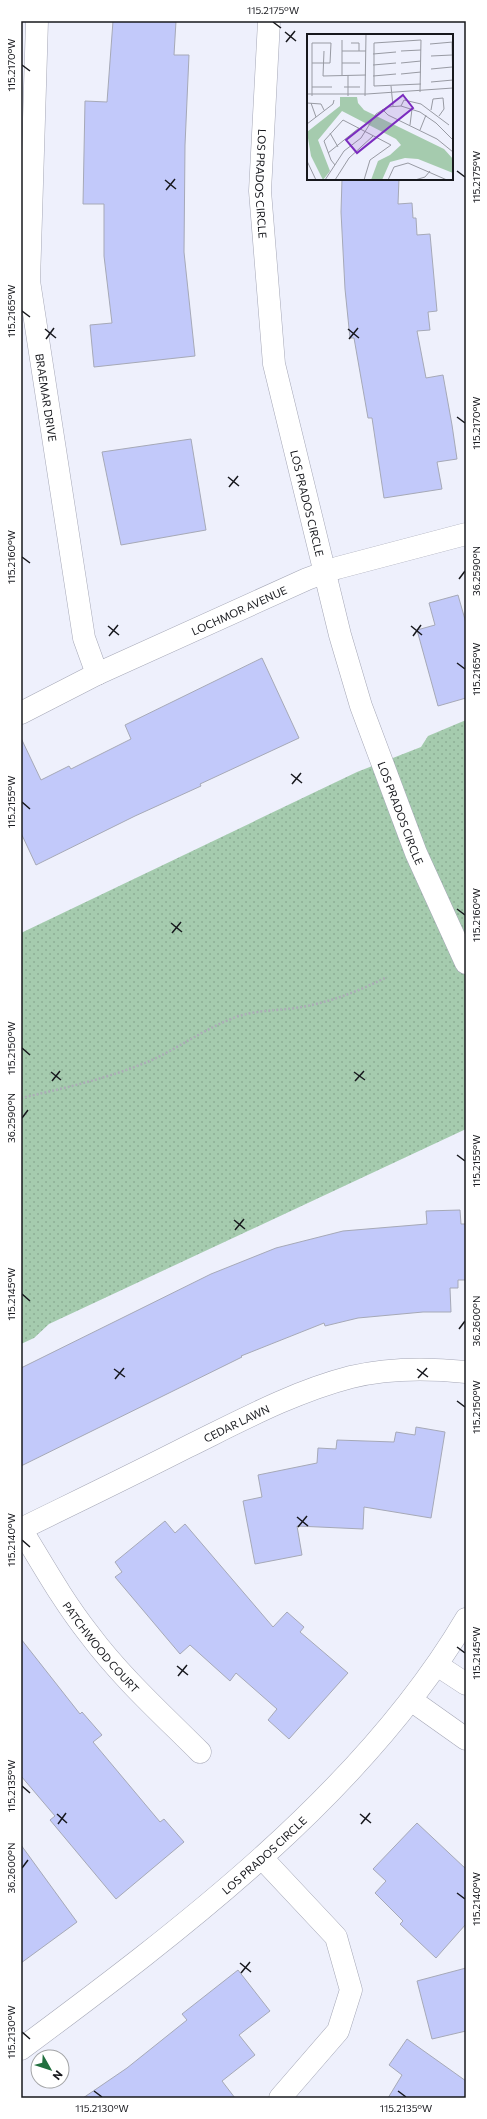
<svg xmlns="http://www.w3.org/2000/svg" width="487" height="2119" font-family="Commissioner,sans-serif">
<defs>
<pattern id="grass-dots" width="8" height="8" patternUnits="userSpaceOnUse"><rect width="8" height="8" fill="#a5cbae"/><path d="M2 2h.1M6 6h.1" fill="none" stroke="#8dae95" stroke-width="1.8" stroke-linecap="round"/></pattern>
</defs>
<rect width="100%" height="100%" fill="#eef0fc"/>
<path fill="url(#grass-dots)" d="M 466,720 L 466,1129 L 49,1324 L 34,1338 L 21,1344 L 21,933 L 357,772 L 421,747 L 428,736 Z"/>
<g fill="#c2c9fa" stroke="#a6a9b7">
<path d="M 113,21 L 176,21 L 174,55 L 189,55 L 185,145 L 184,252 L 195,356 L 94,367 L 90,325 L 112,323 L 104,256 L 104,204 L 83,204 L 85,101 L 107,102 Z"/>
<path d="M 342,179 L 399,179 L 398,204 L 412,203 L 413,218 L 416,218 L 417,235 L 430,234 L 437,311 L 428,312 L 430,330 L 417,331 L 426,378 L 443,375 L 452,425 L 457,459 L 437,462 L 442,489 L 384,498 L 372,418 L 368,418 L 354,338 L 350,338 L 345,289 L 341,212 Z"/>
<path d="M 191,439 L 206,530 L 121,545 L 102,452 Z"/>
<path d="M 458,595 L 466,623 L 466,698 L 438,706 L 417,630 L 435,625 L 429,603 Z"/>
<path d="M 262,658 L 299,738 L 200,784 L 201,786 L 135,816 L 36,865 L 21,833 L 21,738 L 41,780 L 69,766 L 71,769 L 131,739 L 125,725 Z"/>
<path d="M 460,1210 L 461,1224 L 466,1224 L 466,1280 L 458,1280 L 458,1288 L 450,1288 L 451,1312 L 423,1312 L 358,1318 L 325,1326 L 324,1323 L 241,1356 L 242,1357 L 21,1466 L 21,1368 L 211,1274 L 276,1248 L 343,1231 L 427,1224 L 426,1211 Z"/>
<path d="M 416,1427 L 445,1432 L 431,1518 L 364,1507 L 363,1529 L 297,1526 L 302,1555 L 255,1564 L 243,1501 L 262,1497 L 258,1475 L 317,1463 L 318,1448 L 336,1449 L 337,1440 L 394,1442 L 396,1432 L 415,1435 Z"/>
<path d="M 165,1521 L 175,1533 L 185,1524 L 273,1627 L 287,1612 L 304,1627 L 300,1632 L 348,1673 L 289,1739 L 268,1720 L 277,1709 L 236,1673 L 230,1681 L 190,1645 L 180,1654 L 115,1577 L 122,1572 L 115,1562 Z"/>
<path d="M 21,1639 L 80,1714 L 82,1712 L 102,1735 L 93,1742 L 160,1822 L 164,1819 L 184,1842 L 116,1899 L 50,1820 L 55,1816 L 21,1776 Z"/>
<path d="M 417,1823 L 466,1869 L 466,1924 L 436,1958 L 400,1924 L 403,1921 L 375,1893 L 386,1881 L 373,1869 Z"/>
<path d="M 21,1845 L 77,1922 L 21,1963 Z"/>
<path d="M 466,1968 L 466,2031 L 432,2039 L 417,1981 Z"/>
<path d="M 238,1970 L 270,2011 L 239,2035 L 255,2055 L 222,2081 L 235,2098 L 83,2098 L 127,2068 L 187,2020 L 182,2014 Z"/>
<path d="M 407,2039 L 466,2081 L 466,2098 L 388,2098 L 402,2075 L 389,2065 Z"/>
</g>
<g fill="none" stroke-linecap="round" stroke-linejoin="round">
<g stroke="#a5a7b6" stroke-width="23">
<g id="minor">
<path id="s1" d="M 37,21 L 29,281 L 84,638 L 97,674"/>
<path id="s2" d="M 269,21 L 260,191 L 274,364 L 340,635 L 361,706 L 416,853 L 466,963"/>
<path id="s3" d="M 21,713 L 97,674 L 307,579 L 337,568 L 466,534"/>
<path id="s4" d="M 21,1529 C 76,1502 132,1475 187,1447 C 240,1421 293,1392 351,1377 C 388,1368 428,1368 466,1372"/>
<path id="s5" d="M 21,1529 C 43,1565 63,1601 89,1634 C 121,1677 162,1714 200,1752"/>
<path d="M 437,1665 L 466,1684"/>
<path d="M 411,1700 L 466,1739"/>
<path d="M 262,1858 L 336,1937 L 351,1990 L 338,2031 L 280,2098"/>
<path id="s6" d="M 21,2049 C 181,1930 363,1793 466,1619"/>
</g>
</g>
<path stroke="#abadb6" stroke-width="2.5" stroke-dasharray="2 2" stroke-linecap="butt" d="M 21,1098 C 65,1088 110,1078 152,1060 C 180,1047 206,1028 236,1017 C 259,1009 284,1011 307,1006 C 336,1000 361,990 387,977"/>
<use href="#minor" stroke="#fff" stroke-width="22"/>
</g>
<path fill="none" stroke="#17181d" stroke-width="1.5" d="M 273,22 L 281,28M 285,32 L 296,41M 286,42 L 295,31M 22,65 L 30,71M 457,171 L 465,177M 165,180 L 176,189M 166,190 L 175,179M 22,311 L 30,317M 45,329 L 56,338M 348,329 L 359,338M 46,339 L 54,328M 349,339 L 358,328M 457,417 L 465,423M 228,477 L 239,486M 229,487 L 238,476M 22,557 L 30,563M 459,579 L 465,571M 108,626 L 119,635M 411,626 L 422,635M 109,636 L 118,625M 413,636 L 421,625M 457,663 L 465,669M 291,774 L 302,783M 292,784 L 301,773M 22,802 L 30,809M 457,909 L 465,915M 171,923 L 182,932M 172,933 L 181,922M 22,1048 L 30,1055M 51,1072 L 61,1080M 354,1072 L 365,1080M 52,1081 L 60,1071M 355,1081 L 364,1071M 22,1118 L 28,1110M 457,1155 L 465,1161M 234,1220 L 245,1229M 235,1230 L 244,1219M 22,1294 L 30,1301M 459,1329 L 465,1321M 114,1369 L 125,1377M 417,1369 L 428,1377M 418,1378 L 427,1368M 115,1379 L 124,1368M 457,1401 L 465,1407M 297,1517 L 308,1526M 298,1527 L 307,1516M 22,1540 L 30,1547M 457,1647 L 465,1653M 177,1666 L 188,1675M 178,1676 L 187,1665M 22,1786 L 30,1793M 57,1814 L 67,1823M 360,1814 L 371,1823M 58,1824 L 66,1813M 361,1824 L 370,1813M 22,1868 L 28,1860M 457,1893 L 465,1899M 240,1963 L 251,1972M 241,1973 L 250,1962M 22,2032 L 30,2039M 94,2091 L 102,2097M 398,2091 L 406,2097"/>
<g text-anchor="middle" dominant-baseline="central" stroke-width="3.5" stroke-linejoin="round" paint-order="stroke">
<g font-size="11" fill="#17181d" stroke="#fff">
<text stroke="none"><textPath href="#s2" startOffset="163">LOS PRADOS CIRCLE</textPath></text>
<text stroke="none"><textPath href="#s1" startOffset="378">BRAEMAR DRIVE</textPath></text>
<text stroke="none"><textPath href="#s2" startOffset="487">LOS PRADOS CIRCLE</textPath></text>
<text stroke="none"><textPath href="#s3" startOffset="241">LOCHMOR AVENUE</textPath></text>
<text stroke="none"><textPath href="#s2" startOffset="811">LOS PRADOS CIRCLE</textPath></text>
<text stroke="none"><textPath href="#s4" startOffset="240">CEDAR LAWN</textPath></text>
<text stroke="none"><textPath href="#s5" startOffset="143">PATCHWOOD COURT</textPath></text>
<text stroke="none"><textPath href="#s6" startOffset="311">LOS PRADOS CIRCLE</textPath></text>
</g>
</g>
<g transform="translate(307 34)">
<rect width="146" height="146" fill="#eef0fc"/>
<path d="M 33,63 L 50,63 L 51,69 L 57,76 L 137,115 L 146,125 L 146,139 L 111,125 L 98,124 L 83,128 L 75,146 L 64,146 L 71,127 L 83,121 L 94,111 L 89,105 L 35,77 L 11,106 L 23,137 L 16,146 L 4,122 L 0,98 L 33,72 Z" fill="#a5cbae"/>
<path fill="none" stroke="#989aa3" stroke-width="1" d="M 1,0 L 82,0M 145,8 L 146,56M 44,9 L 52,9 L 52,17M 123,10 L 146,8M 17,17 L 16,42 L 59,41M 35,17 L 59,17M 94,17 L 114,16M 66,20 L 89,18M 124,22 L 145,21M 35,29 L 53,29M 94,29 L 114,27M 66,31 L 89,29M 124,35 L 145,33M 94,40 L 114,38M 35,41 L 35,6M 66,42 L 89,40M 124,48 L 146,46M 84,52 L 86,72M 5,53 L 25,53M 37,53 L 53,53M 113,58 L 114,6 L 67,9 L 67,52 L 114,50M 0,60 L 60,60 L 146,54M 5,62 L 5,9 L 24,9 L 23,29 L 5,29M 41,62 L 41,41M 58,62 L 59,0M 0,69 L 14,70 L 17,76M 4,69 L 9,83M 94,72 L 97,66 L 114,70 L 142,91M 75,75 L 81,81 L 130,105 L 146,118M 124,76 L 126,65 L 136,64 L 137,75 L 132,82M 0,90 L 26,70 L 27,66M 103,91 L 105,75M 113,96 L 119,81M 23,99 L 31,113M 21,119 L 52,94M 0,127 L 9,146M 28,131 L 24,126 L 17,107 L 36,86 L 84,111 L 63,126 L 57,146M 18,146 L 37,117 L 54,104 L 69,80 L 80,73 L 94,72 L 113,78 L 129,89 L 146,106M 28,146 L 42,124 L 66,102M 81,146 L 87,133 L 101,129 L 140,146M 108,146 L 118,143 L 123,137"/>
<path fill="#7b2cbf" fill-opacity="0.15" stroke="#7b2cbf" stroke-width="2" d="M 96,61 L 106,74 L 50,119 L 39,106 Z"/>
<rect width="146" height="146" fill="none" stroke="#17181d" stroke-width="2"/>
</g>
<rect width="487" height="2119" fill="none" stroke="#ffffff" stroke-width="44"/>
<g transform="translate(50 2069) rotate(129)"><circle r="19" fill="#ffffff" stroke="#a2a3a5"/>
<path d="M0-3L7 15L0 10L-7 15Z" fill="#226f3f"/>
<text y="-6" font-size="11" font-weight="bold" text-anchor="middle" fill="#17181d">N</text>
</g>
<rect x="22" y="22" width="443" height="2075" fill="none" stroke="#17181d" stroke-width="1.5"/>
<g font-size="10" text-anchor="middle" fill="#17181d">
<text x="273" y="14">115.2175°W</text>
<text transform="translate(11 65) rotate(-90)" y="4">115.2170°W</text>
<text transform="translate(476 177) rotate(-90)" y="4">115.2175°W</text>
<text transform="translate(11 311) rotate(-90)" y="4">115.2165°W</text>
<text transform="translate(476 423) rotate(-90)" y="4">115.2170°W</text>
<text transform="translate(11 557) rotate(-90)" y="4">115.2160°W</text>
<text transform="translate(476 571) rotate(-90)" y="4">36.2590°N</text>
<text transform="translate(476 669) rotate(-90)" y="4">115.2165°W</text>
<text transform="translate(11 802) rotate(-90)" y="4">115.2155°W</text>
<text transform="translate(476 915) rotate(-90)" y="4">115.2160°W</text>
<text transform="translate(11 1048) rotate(-90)" y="4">115.2150°W</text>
<text transform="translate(11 1118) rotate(-90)" y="4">36.2590°N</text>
<text transform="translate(476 1161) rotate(-90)" y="4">115.2155°W</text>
<text transform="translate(11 1294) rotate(-90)" y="4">115.2145°W</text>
<text transform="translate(476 1321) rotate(-90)" y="4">36.2600°N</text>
<text transform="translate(476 1407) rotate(-90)" y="4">115.2150°W</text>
<text transform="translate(11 1540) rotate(-90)" y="4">115.2140°W</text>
<text transform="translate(476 1653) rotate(-90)" y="4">115.2145°W</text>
<text transform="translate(11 1786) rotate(-90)" y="4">115.2135°W</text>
<text transform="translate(11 1868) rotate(-90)" y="4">36.2600°N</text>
<text transform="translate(476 1899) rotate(-90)" y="4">115.2140°W</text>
<text transform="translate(11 2032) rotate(-90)" y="4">115.2130°W</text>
<text x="102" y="2112">115.2130°W</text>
<text x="406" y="2112">115.2135°W</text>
</g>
</svg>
